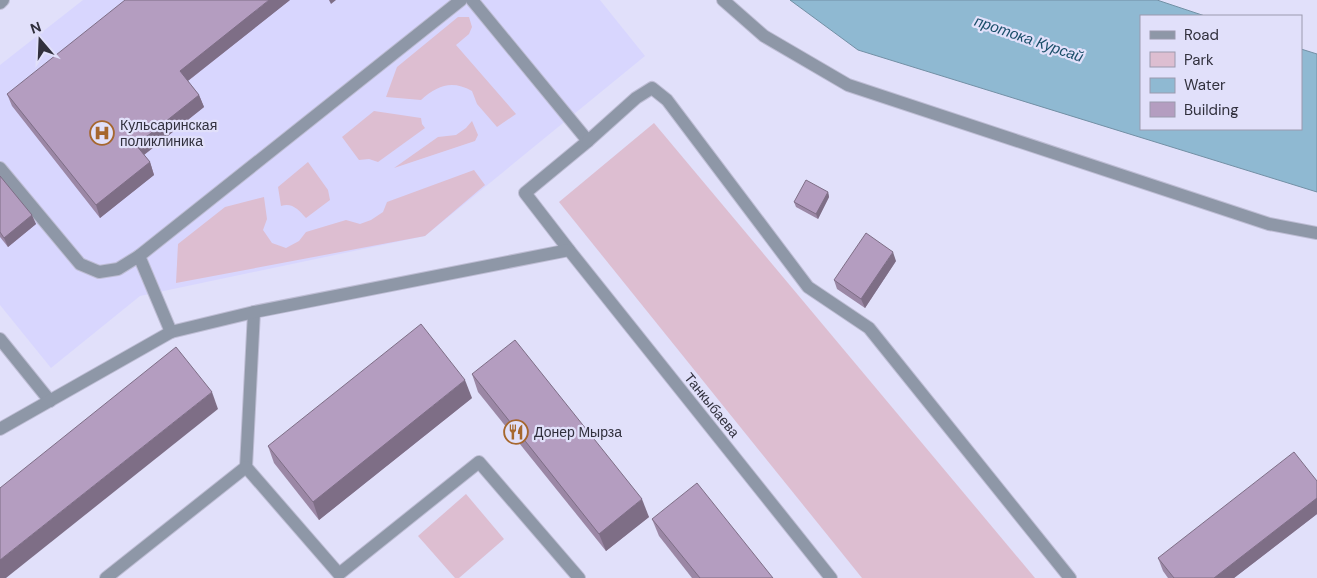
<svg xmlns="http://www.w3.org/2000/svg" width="1317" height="578" font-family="'DM Sans',sans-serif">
<rect width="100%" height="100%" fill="#e1e0fa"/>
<path fill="#d8d6fe" d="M 83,0 L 600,0 L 645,56 L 425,236 L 140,296 L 51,368 L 0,305 L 0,65 Z"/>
<g fill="#ddbed1">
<path d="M 458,17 L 469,17 L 472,27 L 469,34 L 456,45 L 516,114 L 497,127 L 477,104 L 472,91 C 452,80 438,85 421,100 L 386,97 L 397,67 Z"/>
<path d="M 374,111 L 421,118 L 422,124 L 425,128 L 378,162 L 369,159 L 359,160 L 342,137 Z"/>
<path d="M 472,121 L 478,135 L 475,141 L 394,168 L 438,137 L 456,135 L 466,128 Z"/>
<path d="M 654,123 L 1035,578 L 862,578 L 559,202 Z"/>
<path d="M 308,162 L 328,190 L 330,200 L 306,218 C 299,210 292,202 281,206 L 278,187 Z"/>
<path d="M 474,170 L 485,185 L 425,236 L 176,283 L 178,244 L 225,207 L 264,197 L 267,219 L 263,230 L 272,243 L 286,248 L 299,241 L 306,232 L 346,220 L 360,224 L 371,220 L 383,212 L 387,202 Z"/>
<path d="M 466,494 L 504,539 L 459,578 L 455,578 L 418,536 Z"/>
</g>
<path fill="#8fb9d2" stroke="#7390a5" d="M 790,0 L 1157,0 L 1205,16 L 1141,16 L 1141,129 L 1301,129 L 1301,49 L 1317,54 L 1317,192 L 858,50 Z"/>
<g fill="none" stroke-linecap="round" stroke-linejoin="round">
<g stroke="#bebdd4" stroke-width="14">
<g id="service">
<path d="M 472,0 L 588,141 L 525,193 L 569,250"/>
<path d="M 0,3 L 3,0"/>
<path d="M 588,141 L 636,98 L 652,88 L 667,100 L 808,287 L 869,328 L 1070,578"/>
<path d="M 0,168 L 80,264 L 99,272 L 118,269 L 139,256"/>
<path d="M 171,332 L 139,256 L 461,0"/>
<path d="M 0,339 L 50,401"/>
<path d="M 246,467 L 254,312"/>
<path d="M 106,578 L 246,467 L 339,574 L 479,462 L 579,578"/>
</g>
</g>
<g stroke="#bebdd4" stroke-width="14">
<path id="pedestrian" d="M 723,0 L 764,36 L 848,85 L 1269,224 L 1317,233"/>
</g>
<g stroke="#bebdd4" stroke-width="14">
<path id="minor" d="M 0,429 L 171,332 L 254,312 L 569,250 L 831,578"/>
</g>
<use href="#service" stroke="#8e97a7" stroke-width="12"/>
<use href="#pedestrian" stroke="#8e97a7" stroke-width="12"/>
<use href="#minor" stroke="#8e97a7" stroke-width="12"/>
</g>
<g fill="#9b87a5">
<path d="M 290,0 L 188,81 L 199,95 L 204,107 L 144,155 L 150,162 L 154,175 L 100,218 L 12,106 L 7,94 Z"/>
<path d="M 0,176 L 36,224 L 8,247 L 0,237 Z"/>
<path d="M 828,192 L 829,197 L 818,219 L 796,207 L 794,202 Z"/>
<path d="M 896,261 L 865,308 L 837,289 L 834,280 Z"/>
<path d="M 472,374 L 649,517 L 606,551 L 478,392 Z"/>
<path d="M 472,398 L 319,520 L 274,463 L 268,446 Z"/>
<path d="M 1317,481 L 1317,514 L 1234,578 L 1168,578 L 1163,571 L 1158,558 Z"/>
<path d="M 652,519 L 773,578 L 692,578 L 659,536 Z"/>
</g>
<g fill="#7e6e86">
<path d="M 269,0 L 290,0 L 185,83 L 180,71 Z"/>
<path d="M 329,0 L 336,0 L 331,4 Z"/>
<path d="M 199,95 L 204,107 L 140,158 L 136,145 Z"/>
<path d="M 150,162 L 154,175 L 100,218 L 96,205 Z"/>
<path d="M 828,192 L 829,197 L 818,219 L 816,214 Z"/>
<path d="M 32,215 L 36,224 L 8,247 L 4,238 Z"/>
<path d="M 893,252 L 896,261 L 865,308 L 861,299 Z"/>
<path d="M 465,380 L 472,398 L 319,520 L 313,502 Z"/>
<path d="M 212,392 L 218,409 L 6,578 L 0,578 L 0,560 Z"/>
<path d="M 1317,498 L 1317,514 L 1234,578 L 1214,578 Z"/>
<path d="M 642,499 L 649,517 L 606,551 L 599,534 Z"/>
</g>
<g fill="#b49dc0" stroke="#7e6e86">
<path d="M 125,0 L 269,0 L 180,71 L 199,95 L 136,145 L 150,162 L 96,205 L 7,94 Z"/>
<path d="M 0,176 L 32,215 L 4,238 L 0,232 Z"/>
<path d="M 806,180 L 828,192 L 816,214 L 794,202 Z"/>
<path d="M 866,233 L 893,252 L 861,299 L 834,280 Z"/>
<path d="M 421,324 L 465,380 L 313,502 L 268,446 Z"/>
<path d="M 515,340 L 642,499 L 599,534 L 472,374 Z"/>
<path d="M 176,347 L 212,392 L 0,560 L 0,488 Z"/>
<path d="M 1294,452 L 1317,481 L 1317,498 L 1214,578 L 1174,578 L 1158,558 Z"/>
<path d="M 697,483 L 773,578 L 700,578 L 652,519 Z"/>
</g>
<defs>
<g id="hospital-ring" transform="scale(1.25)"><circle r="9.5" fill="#e1e0fa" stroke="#a6672e" stroke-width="1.5"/><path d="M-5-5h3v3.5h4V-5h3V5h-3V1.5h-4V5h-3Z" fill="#a6672e"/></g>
<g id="restaurant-ring" transform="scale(1.25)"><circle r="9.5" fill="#e1e0fa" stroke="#a6672e" stroke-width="1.5"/><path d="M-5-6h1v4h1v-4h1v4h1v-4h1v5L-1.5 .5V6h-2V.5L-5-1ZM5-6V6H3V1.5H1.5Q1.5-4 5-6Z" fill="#a6672e"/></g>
</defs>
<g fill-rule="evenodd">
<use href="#hospital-ring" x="102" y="133"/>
<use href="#restaurant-ring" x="516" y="432"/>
</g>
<g text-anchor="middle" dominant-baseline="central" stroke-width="4.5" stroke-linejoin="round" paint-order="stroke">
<g font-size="14" fill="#31303d" stroke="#e1e0fa" text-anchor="start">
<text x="120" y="125">Кульсаринская<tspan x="120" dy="16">поликлиника</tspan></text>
<text x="534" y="432">Донер Мырза</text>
</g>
<g font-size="14" fill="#31303d" stroke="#e1e0fa">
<text transform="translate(712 405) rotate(51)">Танкыбаева</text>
</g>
<g font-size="15" font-style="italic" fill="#1a4e69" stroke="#e1e0fa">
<text transform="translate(1029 39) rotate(19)">протока Курсай</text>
</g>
</g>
<rect x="1140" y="15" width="162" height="115" fill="#e1e0fa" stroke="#9b9aae"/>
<rect x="1150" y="31" width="25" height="8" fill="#8e97a7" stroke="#9b9aae"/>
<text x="1184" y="40" font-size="15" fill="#31303d">Road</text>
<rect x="1150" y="52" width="25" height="15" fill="#ddbed1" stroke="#9b9aae"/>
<text x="1184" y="65" font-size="15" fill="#31303d">Park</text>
<rect x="1150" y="78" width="25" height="15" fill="#8fb9d2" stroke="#9b9aae"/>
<text x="1184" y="90" font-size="15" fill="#31303d">Water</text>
<rect x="1150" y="102" width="25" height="15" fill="#b49dc0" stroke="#9b9aae"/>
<text x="1184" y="115" font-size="15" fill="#31303d">Building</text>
<g transform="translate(40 40) rotate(341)" stroke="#e1e0fa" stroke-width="4" paint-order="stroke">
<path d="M0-4L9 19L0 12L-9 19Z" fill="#31303d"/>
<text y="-8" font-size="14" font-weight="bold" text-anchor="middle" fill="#31303d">N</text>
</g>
</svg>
